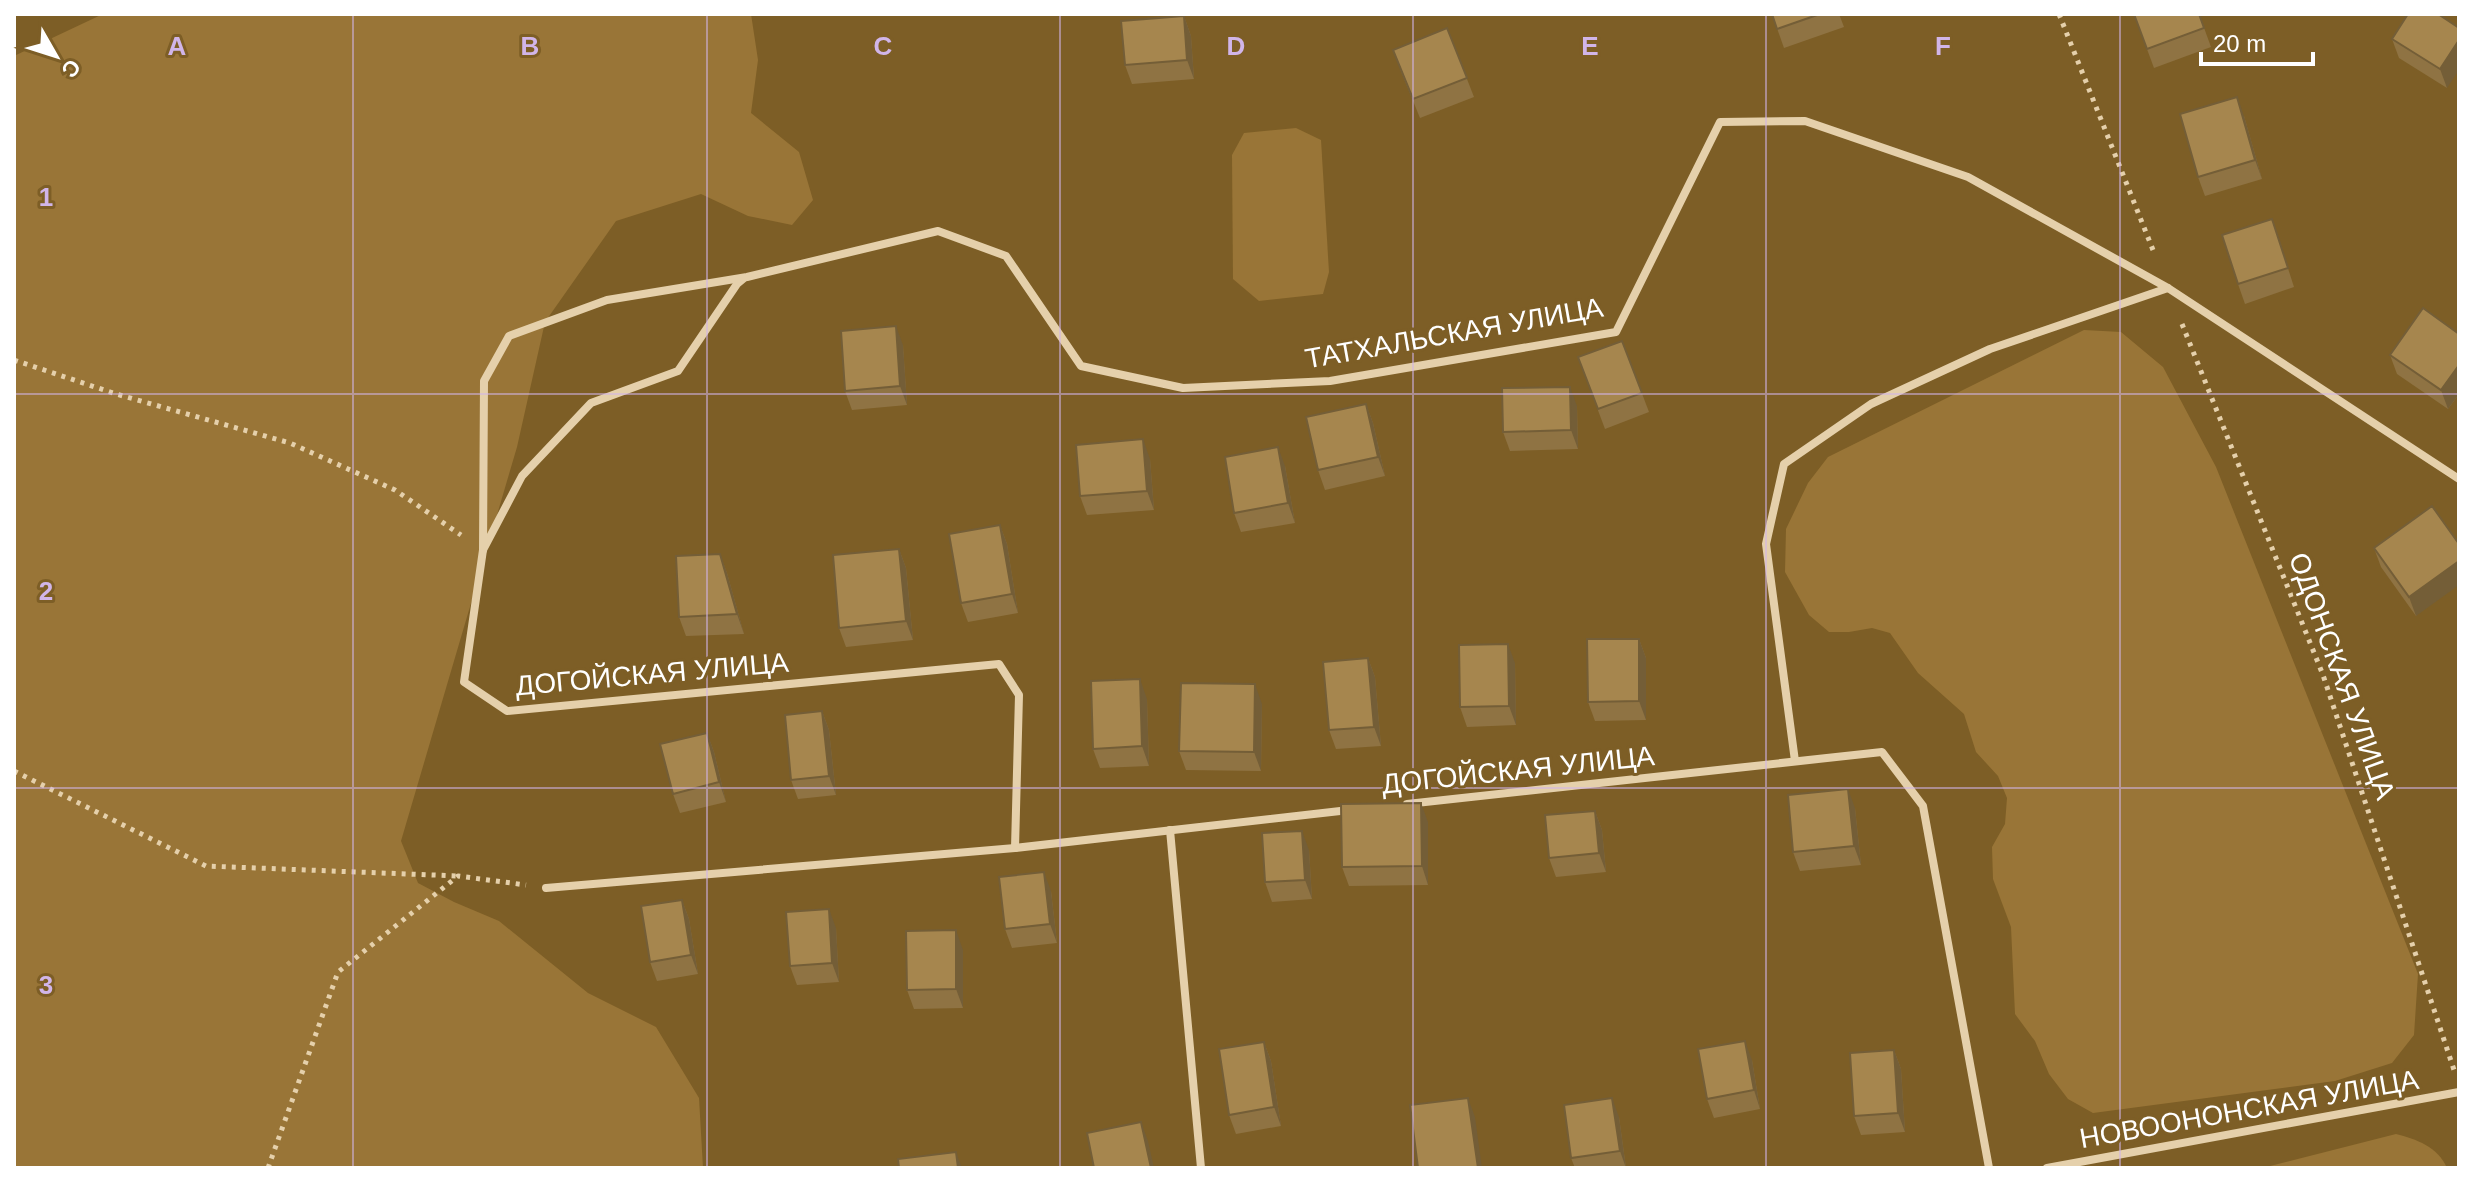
<svg xmlns="http://www.w3.org/2000/svg" width="2473" height="1182" font-family="Arial,sans-serif">
<rect width="100%" height="100%" fill="#7d5e26"/>
<g fill="#997537">
<path d="M 103,14 L 751,14 L 758,60 L 751,113 L 799,152 L 813,200 L 792,225 L 748,216 L 701,194 L 616,221 L 545,322 L 517,447 L 401,841 L 418,883 L 454,902 L 499,921 L 588,993 L 656,1027 L 699,1098 L 703,1168 L 14,1168 L 14,56 Z"/>
<path d="M 1296,128 L 1321,140 L 1329,272 L 1323,294 L 1259,301 L 1233,279 L 1232,155 L 1244,133 Z"/>
<path d="M 2084,330 L 2121,332 L 2163,367 L 2216,467 L 2418,974 L 2414,1035 L 2392,1063 L 2335,1081 L 2093,1113 L 2068,1099 L 2049,1074 L 2035,1041 L 2015,1014 L 2011,927 L 1993,879 L 1992,847 L 2005,824 L 2007,798 L 1998,776 L 1976,752 L 1964,714 L 1918,673 L 1890,633 L 1872,628 L 1849,632 L 1829,632 L 1809,615 L 1785,572 L 1786,529 L 1808,483 L 1828,457 Z"/>
<path d="M 2396,1134 C 2416,1139 2438,1147 2447,1168 L 2262,1168 Z"/>
</g>
<g fill="none" stroke-linecap="round" stroke-linejoin="round">
<g stroke="#e5d0ab" stroke-width="5" stroke-dasharray="4 6" stroke-linecap="butt">
<path d="M 2059,14 L 2155,255"/>
<path d="M 2182,324 L 2323,675 L 2454,1070"/>
<path d="M 14,360 L 116,394 L 290,443 L 395,490 L 461,535"/>
<path d="M 14,771 L 206,866 L 458,876"/>
<path d="M 268,1168 L 338,972 L 458,876 L 526,885"/>
</g>
<g stroke="#e5d0ab" stroke-width="8">
<path d="M 743,279 L 737,284 L 678,371 L 591,403 L 522,476 L 483,550 L 464,682 L 507,711 L 999,664 L 1019,695 L 1015,848"/>
<path d="M 483,550 L 484,381 L 509,336 L 607,300 L 747,277 L 938,231 L 1006,256 L 1081,366 L 1183,388 L 1330,381 L 1616,332 L 1720,122 L 1805,121 L 1968,177 L 2168,288 L 2459,479"/>
<path d="M 1795,761 L 1766,544 L 1784,464 L 1871,404 L 1990,349 L 2168,288"/>
<path d="M 1407,804 L 1882,752 L 1923,806 L 1989,1168"/>
<path d="M 1170,830 L 1201,1168"/>
<path d="M 546,888 L 1015,848 L 1349,810"/>
<path d="M 2047,1168 L 2459,1092"/>
</g>
</g>
<g fill="#8f7343">
<path d="M 1772,14 L 1839,14 L 1844,27 L 1784,48 Z"/>
<path d="M 2134,14 L 2199,14 L 2211,47 L 2154,68 Z"/>
<path d="M 2438,14 L 2447,88 L 2399,58 L 2392,39 Z"/>
<path d="M 1184,16 L 1191,36 L 1194,79 L 1132,84 L 1125,65 Z"/>
<path d="M 1447,28 L 1474,97 L 1420,118 L 1400,69 Z"/>
<path d="M 2244,116 L 2262,179 L 2205,196 L 2198,177 Z"/>
<path d="M 2272,219 L 2294,287 L 2245,304 L 2238,284 Z"/>
<path d="M 2459,334 L 2459,394 L 2448,409 L 2397,374 L 2390,355 Z"/>
<path d="M 1622,341 L 1649,412 L 1605,429 L 1578,357 Z"/>
<path d="M 903,345 L 907,405 L 852,410 L 845,391 Z"/>
<path d="M 1366,404 L 1373,423 L 1385,476 L 1325,490 L 1318,470 Z"/>
<path d="M 1577,406 L 1578,449 L 1510,451 L 1503,432 Z"/>
<path d="M 1150,459 L 1154,510 L 1087,515 L 1080,496 Z"/>
<path d="M 1285,466 L 1295,523 L 1241,532 L 1234,513 Z"/>
<path d="M 1000,525 L 1007,544 L 1018,613 L 968,622 L 961,603 Z"/>
<path d="M 2459,544 L 2416,616 L 2381,567 L 2374,548 Z"/>
<path d="M 899,549 L 906,568 L 913,640 L 846,647 L 839,628 Z"/>
<path d="M 720,554 L 727,573 L 744,634 L 686,636 L 679,617 Z"/>
<path d="M 1639,639 L 1646,658 L 1646,720 L 1595,721 L 1588,702 Z"/>
<path d="M 1368,658 L 1375,677 L 1381,746 L 1336,749 L 1329,730 Z"/>
<path d="M 1515,663 L 1516,725 L 1467,727 L 1460,707 Z"/>
<path d="M 1147,699 L 1149,766 L 1100,768 L 1093,749 Z"/>
<path d="M 1262,704 L 1261,771 L 1186,770 L 1179,751 Z"/>
<path d="M 822,711 L 829,730 L 836,795 L 798,799 L 791,780 Z"/>
<path d="M 707,733 L 714,752 L 726,802 L 680,813 L 673,794 Z"/>
<path d="M 1855,808 L 1861,865 L 1800,871 L 1793,852 Z"/>
<path d="M 1595,811 L 1602,830 L 1606,872 L 1556,877 L 1549,858 Z"/>
<path d="M 1428,822 L 1428,885 L 1349,886 L 1342,867 Z"/>
<path d="M 1309,850 L 1312,899 L 1272,902 L 1265,882 Z"/>
<path d="M 1051,891 L 1057,943 L 1012,948 L 1005,929 Z"/>
<path d="M 682,900 L 689,919 L 698,974 L 657,981 L 650,962 Z"/>
<path d="M 836,928 L 839,982 L 797,985 L 790,966 Z"/>
<path d="M 963,950 L 963,1008 L 914,1009 L 907,990 Z"/>
<path d="M 1264,1042 L 1271,1061 L 1281,1126 L 1236,1134 L 1229,1115 Z"/>
<path d="M 1894,1050 L 1901,1069 L 1905,1132 L 1861,1135 L 1854,1116 Z"/>
<path d="M 1752,1060 L 1760,1109 L 1714,1118 L 1707,1099 Z"/>
<path d="M 1619,1117 L 1626,1168 L 1575,1168 L 1571,1158 Z"/>
</g>
<g fill="#745e37">
<path d="M 1184,16 L 1191,36 L 1194,79 L 1187,60 Z"/>
<path d="M 2459,40 L 2459,70 L 2447,88 L 2440,69 Z"/>
<path d="M 2237,97 L 2244,116 L 2262,179 L 2255,160 Z"/>
<path d="M 896,326 L 903,345 L 907,405 L 900,386 Z"/>
<path d="M 2459,365 L 2459,394 L 2448,409 L 2441,390 Z"/>
<path d="M 1570,387 L 1577,406 L 1578,449 L 1571,430 Z"/>
<path d="M 1366,404 L 1373,423 L 1385,476 L 1378,457 Z"/>
<path d="M 1143,439 L 1150,459 L 1154,510 L 1147,491 Z"/>
<path d="M 1278,447 L 1285,466 L 1295,523 L 1288,503 Z"/>
<path d="M 1000,525 L 1007,544 L 1018,613 L 1012,594 Z"/>
<path d="M 899,549 L 906,568 L 913,640 L 906,621 Z"/>
<path d="M 720,554 L 727,573 L 744,634 L 737,614 Z"/>
<path d="M 2459,561 L 2459,585 L 2416,616 L 2409,597 Z"/>
<path d="M 1639,639 L 1646,658 L 1646,720 L 1639,701 Z"/>
<path d="M 1508,644 L 1515,663 L 1516,725 L 1509,706 Z"/>
<path d="M 1368,658 L 1375,677 L 1381,746 L 1374,727 Z"/>
<path d="M 1140,679 L 1147,699 L 1149,766 L 1142,746 Z"/>
<path d="M 1255,684 L 1262,704 L 1261,771 L 1254,752 Z"/>
<path d="M 822,711 L 829,730 L 836,795 L 829,776 Z"/>
<path d="M 707,733 L 714,752 L 726,802 L 719,782 Z"/>
<path d="M 1848,789 L 1855,808 L 1861,865 L 1854,846 Z"/>
<path d="M 1421,803 L 1428,822 L 1428,885 L 1422,866 Z"/>
<path d="M 1595,811 L 1602,830 L 1606,872 L 1599,853 Z"/>
<path d="M 1302,831 L 1309,850 L 1312,899 L 1305,880 Z"/>
<path d="M 1044,872 L 1051,891 L 1057,943 L 1050,924 Z"/>
<path d="M 682,900 L 689,919 L 698,974 L 691,955 Z"/>
<path d="M 829,909 L 836,928 L 839,982 L 832,963 Z"/>
<path d="M 956,930 L 963,950 L 963,1008 L 956,989 Z"/>
<path d="M 1745,1041 L 1752,1060 L 1760,1109 L 1754,1090 Z"/>
<path d="M 1264,1042 L 1271,1061 L 1281,1126 L 1274,1107 Z"/>
<path d="M 1894,1050 L 1901,1069 L 1905,1132 L 1898,1113 Z"/>
<path d="M 1468,1098 L 1475,1117 L 1482,1168 L 1478,1168 Z"/>
<path d="M 1612,1098 L 1619,1117 L 1626,1168 L 1620,1151 Z"/>
<path d="M 1141,1122 L 1148,1141 L 1154,1168 L 1151,1168 Z"/>
<path d="M 956,1152 L 962,1168 L 958,1168 Z"/>
</g>
<g fill="#a6864e" stroke="#745e37" stroke-width="2">
<path d="M 1772,14 L 1820,14 L 1777,29 Z"/>
<path d="M 2134,14 L 2199,14 L 2204,28 L 2147,49 Z"/>
<path d="M 2408,14 L 2438,14 L 2459,28 L 2459,40 L 2440,69 L 2392,39 Z"/>
<path d="M 1184,16 L 1187,60 L 1125,65 L 1121,21 Z"/>
<path d="M 1447,28 L 1467,78 L 1413,99 L 1393,50 Z"/>
<path d="M 2237,97 L 2255,160 L 2198,177 L 2180,114 Z"/>
<path d="M 2272,219 L 2288,268 L 2238,284 L 2222,235 Z"/>
<path d="M 2423,308 L 2459,334 L 2459,365 L 2441,390 L 2390,355 Z"/>
<path d="M 896,326 L 900,386 L 845,391 L 841,331 Z"/>
<path d="M 1622,341 L 1642,393 L 1598,409 L 1578,357 Z"/>
<path d="M 1570,387 L 1571,430 L 1503,432 L 1502,388 Z"/>
<path d="M 1366,404 L 1378,457 L 1318,470 L 1306,417 Z"/>
<path d="M 1143,439 L 1147,491 L 1080,496 L 1076,445 Z"/>
<path d="M 1278,447 L 1288,503 L 1234,513 L 1225,457 Z"/>
<path d="M 2432,506 L 2459,544 L 2459,561 L 2409,597 L 2374,548 Z"/>
<path d="M 1000,525 L 1012,594 L 961,603 L 949,534 Z"/>
<path d="M 899,549 L 906,621 L 839,628 L 833,555 Z"/>
<path d="M 720,554 L 737,614 L 679,617 L 676,556 Z"/>
<path d="M 1587,639 L 1639,639 L 1639,701 L 1588,702 Z"/>
<path d="M 1508,644 L 1509,706 L 1460,707 L 1459,645 Z"/>
<path d="M 1368,658 L 1374,727 L 1329,730 L 1323,662 Z"/>
<path d="M 1140,679 L 1142,746 L 1093,749 L 1091,681 Z"/>
<path d="M 1181,683 L 1255,684 L 1254,752 L 1179,751 Z"/>
<path d="M 822,711 L 829,776 L 791,780 L 785,715 Z"/>
<path d="M 707,733 L 719,782 L 673,794 L 660,744 Z"/>
<path d="M 1848,789 L 1854,846 L 1793,852 L 1788,795 Z"/>
<path d="M 1421,803 L 1422,866 L 1342,867 L 1341,804 Z"/>
<path d="M 1595,811 L 1599,853 L 1549,858 L 1545,815 Z"/>
<path d="M 1302,831 L 1305,880 L 1265,882 L 1262,833 Z"/>
<path d="M 1044,872 L 1050,924 L 1005,929 L 999,877 Z"/>
<path d="M 682,900 L 691,955 L 650,962 L 641,906 Z"/>
<path d="M 829,909 L 832,963 L 790,966 L 786,912 Z"/>
<path d="M 956,930 L 956,989 L 907,990 L 906,931 Z"/>
<path d="M 1745,1041 L 1754,1090 L 1707,1099 L 1698,1049 Z"/>
<path d="M 1264,1042 L 1274,1107 L 1229,1115 L 1219,1049 Z"/>
<path d="M 1894,1050 L 1898,1113 L 1854,1116 L 1850,1053 Z"/>
<path d="M 1468,1098 L 1478,1168 L 1418,1168 L 1410,1105 Z"/>
<path d="M 1612,1098 L 1620,1151 L 1571,1158 L 1564,1105 Z"/>
<path d="M 1141,1122 L 1151,1168 L 1094,1168 L 1087,1133 Z"/>
<path d="M 956,1152 L 958,1168 L 899,1168 L 898,1159 Z"/>
</g>
<path fill="none" stroke="#d1b5e9" stroke-width="2" stroke-opacity="0.55" d="M 353,14 L 353,1168M 707,14 L 707,1168M 1060,14 L 1060,1168M 1413,14 L 1413,1168M 1766,14 L 1766,1168M 2120,14 L 2120,1168M 14,394 L 2459,394M 14,788 L 2459,788"/>
<g text-anchor="middle" dominant-baseline="central" stroke-width="6" stroke-linejoin="round" paint-order="stroke">
<g font-size="28" fill="#fff" stroke="#7d5e26">
<text transform="translate(1454 333) rotate(-10)">ТАТХАЛЬСКАЯ УЛИЦА</text>
<text transform="translate(652 674) rotate(-5)">ДОГОЙСКАЯ УЛИЦА</text>
<text transform="translate(2342 676) rotate(70)">ОДОНСКАЯ УЛИЦА</text>
<text transform="translate(1518 770) rotate(-6)">ДОГОЙСКАЯ УЛИЦА</text>
<text transform="translate(2249 1109) rotate(-10)">НОВООНОНСКАЯ УЛИЦА</text>
</g>
</g>
<g font-size="26" text-anchor="middle" font-weight="bold" fill="#d1b5e9" stroke="#7d5e26" stroke-width="6" stroke-linejoin="round" paint-order="stroke">
<text x="177" y="55">A</text>
<text x="530" y="55">B</text>
<text x="883" y="55">C</text>
<text x="1236" y="55">D</text>
<text x="1590" y="55">E</text>
<text x="1943" y="55">F</text>
<text x="46" y="206">1</text>
<text x="46" y="600">2</text>
<text x="46" y="994">3</text>
</g>
<rect width="2473" height="1182" fill="none" stroke="#ffffff" stroke-width="32"/>
<g transform="translate(56 56) rotate(129)" stroke="#7d5e26" stroke-width="6" paint-order="stroke">
<path d="M0-6L14 30L0 20L-14 30Z" fill="#ffffff"/>
<text y="-12" font-size="22" font-weight="bold" text-anchor="middle" fill="#ffffff">С</text>
</g>
<path d="M2201 52v12h112v-12" fill="none" stroke="#ffffff" stroke-width="4"/>
<text x="2213" y="52" font-size="24" fill="#ffffff" stroke="#7d5e26" stroke-width="6" paint-order="stroke">20 m</text>
</svg>
